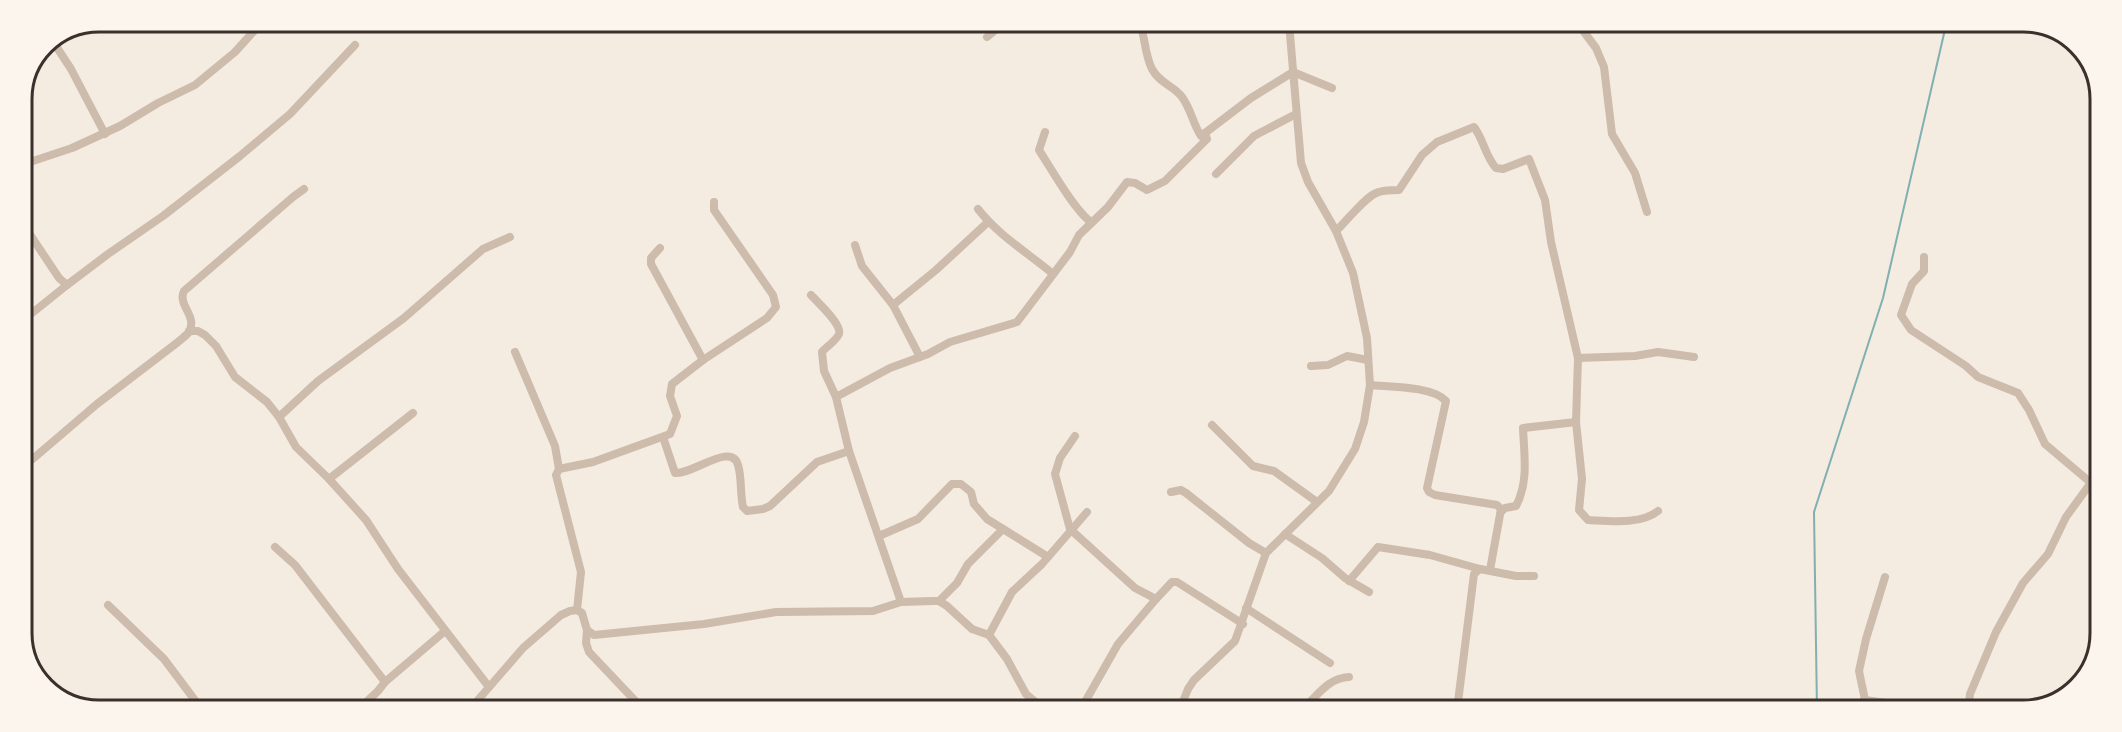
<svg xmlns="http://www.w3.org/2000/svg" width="2122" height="732" font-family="'Varela Round',sans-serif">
<rect width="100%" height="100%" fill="#f4ebe1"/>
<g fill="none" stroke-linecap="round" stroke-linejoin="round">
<g stroke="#7fb0b2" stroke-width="2">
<path d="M 2037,25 L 2049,26"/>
<path d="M 1817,711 L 1814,512 L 1883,298 L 1946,25"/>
</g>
<g stroke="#cdbbac" stroke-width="8">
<path d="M 1578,24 L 1596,48 L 1604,67 L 1612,134 L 1635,173 L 1647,212"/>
<path d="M 987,37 L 1004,23"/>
<path d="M 52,40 L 71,69 L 105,134"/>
<path d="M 1045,132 L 1039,150 C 1050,167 1075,211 1091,222"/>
<path d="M 1205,133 L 1251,98 L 1293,72 L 1332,88"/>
<path d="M 21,165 L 72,148 L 120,126 L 158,103 L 195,85 L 235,52 L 263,21"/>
<path d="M 1216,174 L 1254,136 L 1296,114"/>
<path d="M 978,209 C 998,235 1028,253 1053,274"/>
<path d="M 21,221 L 59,278 L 67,285 L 108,254 L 163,216 L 240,156 L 290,114 L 355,45"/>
<path d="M 1336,231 C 1347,221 1366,195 1379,192 C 1385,190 1393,190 1399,190 L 1422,155 L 1437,142 L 1474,127 C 1484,140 1485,156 1496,168 L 1503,169 L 1529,159 L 1545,200 L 1551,242 L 1578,358 L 1576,422 L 1582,479 L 1579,510 L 1588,520 C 1609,521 1641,525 1658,511"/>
<path d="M 21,244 L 31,237"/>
<path d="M 855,245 L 862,266 L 893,305 L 920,357"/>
<path d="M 660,248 L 651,258 L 651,264 L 703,360"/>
<path d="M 1924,257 L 1924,271 L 1912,284 L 1901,315 L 1911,330 L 1966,366 L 1978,377 L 2018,393 L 2029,410 L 2045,444 L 2090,482"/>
<path d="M 811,295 C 818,303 842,324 839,334 C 836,341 826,347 822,352 L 824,371 L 836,397 L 849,451 L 901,602"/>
<path d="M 893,305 L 936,270 L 988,222"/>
<path d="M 21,322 L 67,285"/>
<path d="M 189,331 L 198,331 L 205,335 L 216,346 L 235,377 L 267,402 L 279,417"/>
<path d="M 515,352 L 555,446 L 559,469"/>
<path d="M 1578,358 L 1635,356 L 1658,352 L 1694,357"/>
<path d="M 1311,366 L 1328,365 L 1347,356 L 1368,360"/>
<path d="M 1370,385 C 1390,387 1432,386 1446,401 L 1427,488 L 1429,492 L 1435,495 L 1497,505 L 1501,509 L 1490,570"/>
<path d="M 836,397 L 890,368 L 928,354 L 950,342 L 1017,322 L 1070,252 L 1079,235 L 1108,207 L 1127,182 L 1135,183 L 1147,190 L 1165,181 L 1207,139 L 1205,133 L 1201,136 C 1193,124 1191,109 1182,97 C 1173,85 1160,84 1152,69 C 1145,56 1145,37 1140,23"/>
<path d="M 1212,425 L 1253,466 L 1274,471 L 1317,502"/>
<path d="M 1075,436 L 1060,458 L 1055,474 L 1070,529 L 1135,588 L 1156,599 L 1118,644 L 1081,709"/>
<path d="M 663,437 L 675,473 C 692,475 732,441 738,465 C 742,478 740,494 743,507 L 747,511 L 763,509 L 770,506 L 817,462 L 849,451"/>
<path d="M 21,469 L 97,404 L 178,342 C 181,339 186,336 189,332 C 198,316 177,305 184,291 L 293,197 L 304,189"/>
<path d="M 329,479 L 413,413"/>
<path d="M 1171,492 L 1181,490 L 1186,493 L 1249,543 L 1266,553"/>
<path d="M 1501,512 L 1505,508 L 1516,506 C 1529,482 1524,454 1523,428 L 1576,422"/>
<path d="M 1285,534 L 1322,558 L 1345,578 L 1369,592"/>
<path d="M 879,536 L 918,519 L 952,484 L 961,484 L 971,492 L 974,504 L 987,519 L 1048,557"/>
<path d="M 275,547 L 295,565 L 385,682"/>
<path d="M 1349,581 L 1378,547 L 1430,555 L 1480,569"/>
<path d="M 1156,599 L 1172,582 L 1177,582 L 1243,624"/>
<path d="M 939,601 L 957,583 L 968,564 L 1003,529"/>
<path d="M 108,605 L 164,659 L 200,707"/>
<path d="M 1246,608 L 1330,663"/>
<path d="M 577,610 L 581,572 L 556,475 L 559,469 L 593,462 L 670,434 L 677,416 L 670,396 L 672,384 L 703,360 L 767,318 L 776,307 L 773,295 L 714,210 L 714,202"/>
<path d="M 587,630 L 586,643 L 589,652 L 642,708"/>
<path d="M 489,687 L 398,569 L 366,520 L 329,479 L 296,447 L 279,417 L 318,381 L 404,318 L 483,249 L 510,237"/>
<path d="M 1865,700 L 1859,671 L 1866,639 L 1885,577"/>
<path d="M 360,708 L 378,691 L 385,682 L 445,631"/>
<path d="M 471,708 L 523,648 L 561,615 L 570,611 L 577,610 L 582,613 L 587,630 L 594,635 L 704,624 L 776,612 L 873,611 L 901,602 L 933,601 L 939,601 L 947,606 L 972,629 L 989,635"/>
<path d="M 1044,709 L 1026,694 L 1007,659 L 989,635 L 1012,592 L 1042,564 L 1087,512"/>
<path d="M 1180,709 L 1188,689 L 1194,680 L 1235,641 L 1266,553 L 1329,491 L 1355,449 L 1364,422 L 1370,385 L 1367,338 L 1353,273 L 1336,231 L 1308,182 L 1301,163 L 1289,23"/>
<path d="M 1301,710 C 1317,697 1327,678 1349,677"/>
<path d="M 1457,710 L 1474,574 L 1480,569 L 1516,576 L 1534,576"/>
<path d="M 1849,711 L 1865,700 L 1893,704 L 1907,711"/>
<path d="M 1968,711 L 1970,694 L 1996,632 L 2023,583 L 2048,554 L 2066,517 L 2098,473"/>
</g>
<path stroke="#7d675c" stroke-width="9" d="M 33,670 L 50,690"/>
</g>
<path d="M0 0H2122V732H0ZM99 32H2023A67 67 0 0 1 2090 99V633A67 67 0 0 1 2023 700H99A67 67 0 0 1 32 633V99A67 67 0 0 1 99 32Z" fill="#fbf5ee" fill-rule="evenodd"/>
<path fill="none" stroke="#3b302b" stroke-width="3" d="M99 32H2023A67 67 0 0 1 2090 99V633A67 67 0 0 1 2023 700H99A67 67 0 0 1 32 633V99A67 67 0 0 1 99 32Z"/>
</svg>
